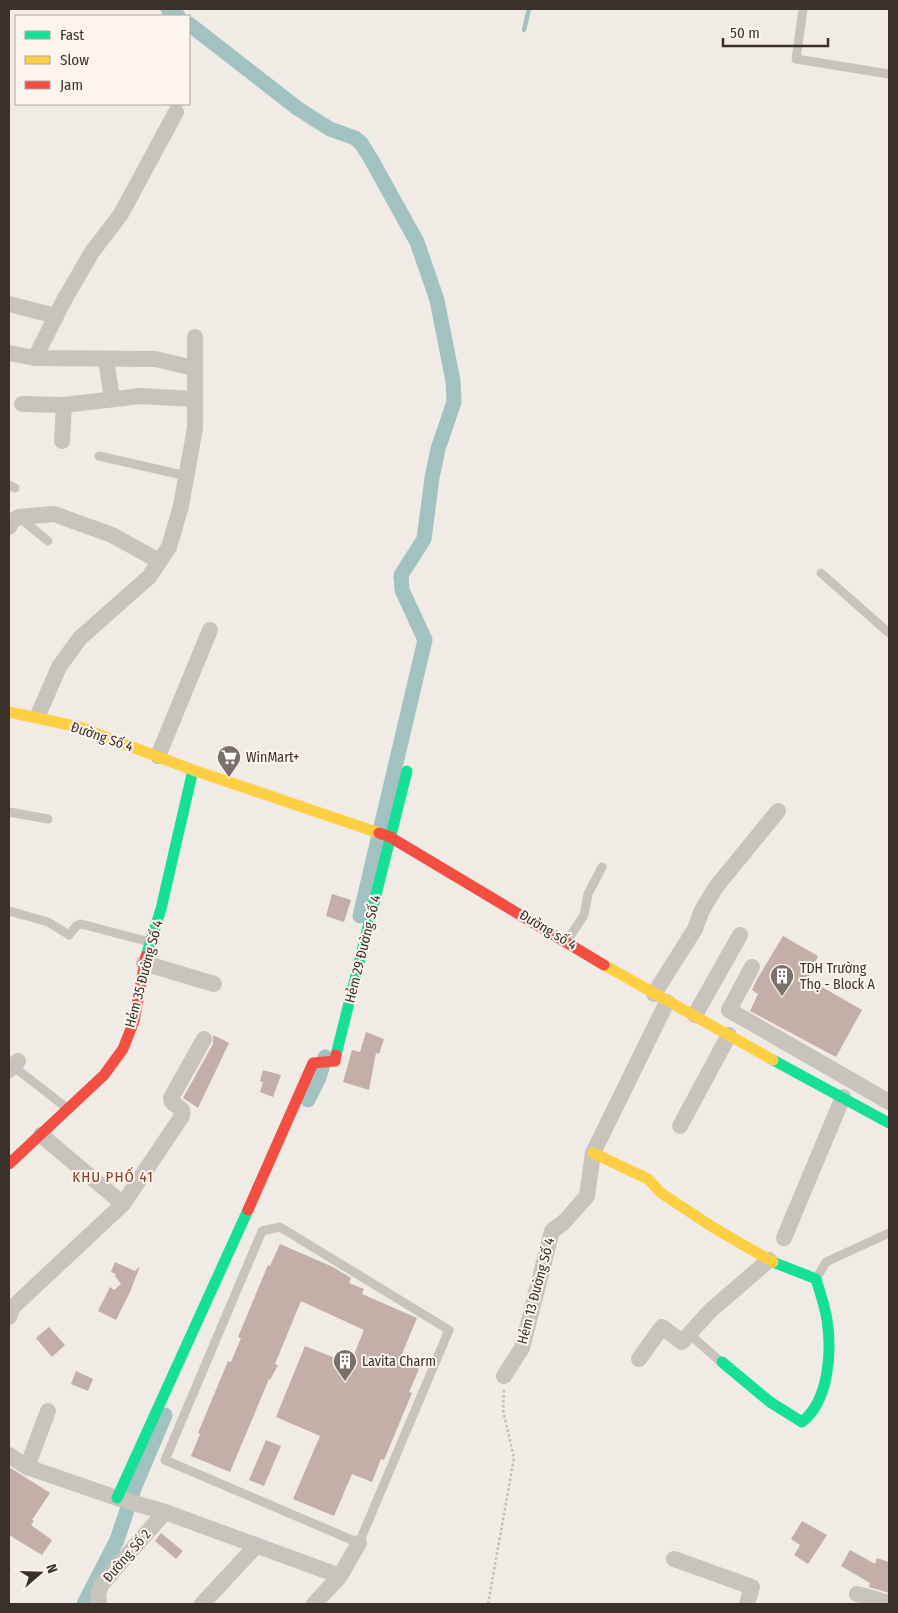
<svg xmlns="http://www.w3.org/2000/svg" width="898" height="1613" font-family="'Fira Sans Condensed',sans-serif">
<rect width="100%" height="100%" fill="#f0ebe5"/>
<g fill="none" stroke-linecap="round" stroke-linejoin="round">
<path stroke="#a1c2c1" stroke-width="4.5" d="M 524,30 L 529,9"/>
<g stroke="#a1c2c1" stroke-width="15">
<path d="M 168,9 L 178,16"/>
<path d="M 189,24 L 297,108 L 330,129 L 355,138 L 361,143 L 371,159 L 417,242 L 437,300 L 453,381 L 454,402 L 438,449 L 432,478 L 424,539 L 401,575 L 402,590 L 425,640 L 360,916"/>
<path d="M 308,1100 L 319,1078 L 325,1057"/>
<path d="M 84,1604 L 117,1540 L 135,1486 L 165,1415"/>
</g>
</g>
<g fill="#c3afa7">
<path d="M 332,894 L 351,900 L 344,922 L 326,916 Z"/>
<path d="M 783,936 L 818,956 L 809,976 L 815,983 L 862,1010 L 836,1057 L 750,1011 L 758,994 L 752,990 L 756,981 Z"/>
<path d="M 366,1032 L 384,1039 L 379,1054 L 376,1053 L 369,1090 L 343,1082 L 352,1050 L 360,1052 Z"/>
<path d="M 213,1035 L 229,1043 L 198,1108 L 183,1098 L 213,1044 Z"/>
<path d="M 263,1070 L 281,1075 L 273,1097 L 260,1092 L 263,1082 L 260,1081 Z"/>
<path d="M 280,1244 L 333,1267 L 351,1278 L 349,1283 L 364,1289 L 362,1294 L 417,1318 L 399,1361 L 419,1369 L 409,1392 L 412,1393 L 384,1460 L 381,1459 L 372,1482 L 352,1474 L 334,1516 L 293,1499 L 320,1436 L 276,1417 L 305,1346 L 350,1364 L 364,1330 L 301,1301 L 275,1364 L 278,1365 L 270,1380 L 269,1379 L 230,1472 L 191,1456 L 200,1434 L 198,1433 L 228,1361 L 231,1362 L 241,1338 L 238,1337 L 268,1265 L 270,1266 Z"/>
<path d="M 115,1262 L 135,1271 L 140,1266 L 130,1292 L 116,1320 L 98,1311 L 110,1287 L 114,1290 L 121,1284 L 115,1276 L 116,1274 L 111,1272 Z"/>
<path d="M 49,1327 L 65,1345 L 52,1357 L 36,1338 Z"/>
<path d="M 76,1371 L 93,1379 L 88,1391 L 71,1384 Z"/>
<path d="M 266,1440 L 281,1446 L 264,1486 L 249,1480 Z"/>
<path d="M 9,1467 L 50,1493 L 32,1520 L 34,1521 L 31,1525 L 52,1540 L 42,1555 L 9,1535 Z"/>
<path d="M 802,1521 L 827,1535 L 808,1564 L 794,1555 L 800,1545 L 791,1539 Z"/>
<path d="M 161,1533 L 183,1551 L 176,1559 L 155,1541 Z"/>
<path d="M 850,1550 L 875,1564 L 877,1558 L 889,1562 L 889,1593 L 869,1587 L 870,1583 L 841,1566 Z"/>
</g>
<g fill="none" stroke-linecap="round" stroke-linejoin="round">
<path stroke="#c2bbb6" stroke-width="2.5" stroke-dasharray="2.5 2.5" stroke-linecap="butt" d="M 488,1604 L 514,1458 L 503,1410 L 504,1390"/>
<g stroke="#c9c3be" stroke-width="9">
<path d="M 803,9 L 796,59 L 889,74"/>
<path d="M 99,456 L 187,476"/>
<path d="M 9,485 L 15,488"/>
<path d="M 20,518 L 48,541"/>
<path d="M 821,573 L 889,633"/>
<path d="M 9,812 L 48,819"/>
<path d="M 9,911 L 48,922 L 69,935 L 76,926 L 81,924 L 150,942"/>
<path d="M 567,941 L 584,915 L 588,894 L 602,867"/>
<path d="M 13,1066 L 68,1109"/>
<path d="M 280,1227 L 449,1330 L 359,1543 L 165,1460 L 262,1231 Z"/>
<path d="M 816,1279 L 826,1262 L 889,1233"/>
<path d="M 689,1334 L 721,1362"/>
</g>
<g stroke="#c9c3be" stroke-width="16">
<path d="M 9,304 L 56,316"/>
<path d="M 9,353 L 35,358 L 155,359 L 194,368"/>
<path d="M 35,358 L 63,302 L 92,252 L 121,214 L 176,112"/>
<path d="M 106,359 L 112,399"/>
<path d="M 22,404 L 64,405 L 141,396 L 194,399"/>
<path d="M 62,441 L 64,405"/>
<path d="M 9,527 L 12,521 L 19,517 L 54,514 L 112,535 L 159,561"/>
<path d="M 38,715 L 59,667 L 80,638 L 149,577 L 169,547 L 181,506 L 195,428 L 195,337"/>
<path d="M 158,756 L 210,630"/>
<path d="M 144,963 L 214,984"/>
<path d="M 752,967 L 729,1010 L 889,1102"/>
<path d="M 654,994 L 695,929 L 702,910 L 716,887 L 778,811"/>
<path d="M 695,1015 L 740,935"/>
<path d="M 9,1070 L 18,1061"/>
<path d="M 680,1126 L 729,1035"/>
<path d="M 41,1135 L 123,1204"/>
<path d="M 784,1238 L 843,1097"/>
<path d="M 9,1317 L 13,1307 L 123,1204 L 182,1116 L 182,1110 L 172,1102 L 171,1098 L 204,1039"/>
<path d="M 639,1359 L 662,1327 L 682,1342 L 710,1311 L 769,1260"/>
<path d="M 504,1376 L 522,1348 L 552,1231 L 564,1222 L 587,1196 L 593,1153 L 667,1002"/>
<path d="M 48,1411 L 27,1467 L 117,1498 L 165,1512 L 340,1576"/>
<path d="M 9,1455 L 27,1467"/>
<path d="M 674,1559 L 752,1587 L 747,1604"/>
<path d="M 857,1594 L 889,1603"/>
<path d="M 99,1604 L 98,1595 L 101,1585 L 165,1512"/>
<path d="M 202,1604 L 256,1546"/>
<path d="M 314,1604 L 340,1576 L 359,1543"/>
</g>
<g stroke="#16e098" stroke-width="11">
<path d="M 146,956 L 161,909 L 193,770"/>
<path d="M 336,1055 L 407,771"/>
<path d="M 773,1060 L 889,1123"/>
<path d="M 722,1362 L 770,1402 L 802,1422 C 829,1401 832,1352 827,1320 C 825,1306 820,1293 816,1279 L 773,1262"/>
<path d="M 117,1498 L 248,1210"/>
</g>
<g stroke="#ffcf43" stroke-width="11">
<path d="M 9,712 L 79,727 L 193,770 L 379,833"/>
<path d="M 604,965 L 773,1060"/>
<path d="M 593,1153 L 648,1179 L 661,1193 L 714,1228 L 773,1262"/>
</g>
<g stroke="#f24e42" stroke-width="11">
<path d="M 379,833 L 390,837 L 604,965"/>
<path d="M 9,1164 L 104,1075 L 123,1049 L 134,1021 L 146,956"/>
<path d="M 248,1210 L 313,1063 L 335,1061 L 336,1055"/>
</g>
</g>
<defs>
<g id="supermarket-pin" transform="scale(1.25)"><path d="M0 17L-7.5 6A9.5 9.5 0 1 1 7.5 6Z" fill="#7a716c" stroke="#fbf5ee"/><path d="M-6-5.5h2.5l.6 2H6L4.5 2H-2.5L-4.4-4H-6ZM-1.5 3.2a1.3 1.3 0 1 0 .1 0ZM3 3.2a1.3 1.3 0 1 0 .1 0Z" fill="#fff"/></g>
<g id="building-pin" transform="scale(1.25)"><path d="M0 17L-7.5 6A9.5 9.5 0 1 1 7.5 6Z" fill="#7a716c" stroke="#fbf5ee"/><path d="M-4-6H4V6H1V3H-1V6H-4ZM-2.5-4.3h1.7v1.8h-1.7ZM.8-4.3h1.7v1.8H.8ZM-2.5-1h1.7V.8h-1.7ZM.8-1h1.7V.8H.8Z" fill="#fff"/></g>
</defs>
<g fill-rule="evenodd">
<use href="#supermarket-pin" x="229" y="757"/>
<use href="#building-pin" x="782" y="976"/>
<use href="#building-pin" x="345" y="1361"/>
</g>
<g text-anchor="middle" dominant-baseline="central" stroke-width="4" stroke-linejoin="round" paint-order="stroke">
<g font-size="14" fill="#3b302b" stroke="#fbf5ee">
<text transform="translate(102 737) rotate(19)">Đường Số 4</text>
<text transform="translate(548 930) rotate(31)">Đường số 4</text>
<text transform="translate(363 949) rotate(-76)">Hẻm 29 Đường Số 4</text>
<text transform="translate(144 974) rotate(-75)">Hẻm 35 Đường Số 4</text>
<text transform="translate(536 1291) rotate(-75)">Hẻm 13 Đường Số 4</text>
<text transform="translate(127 1556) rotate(-49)">Đường Số 2</text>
</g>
<g font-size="14" fill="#3b302b" stroke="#fbf5ee" text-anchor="start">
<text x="246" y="757">WinMart+</text>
<text x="800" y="968">TDH Trường<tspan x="800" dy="16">Thọ - Block A</tspan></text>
<text x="362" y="1361">Lavita Charm</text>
</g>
<g font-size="15" letter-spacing="1" fill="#8c3b22" stroke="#fbf5ee">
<text x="113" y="1177">KHU PHỐ 41</text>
</g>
</g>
<rect width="898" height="1613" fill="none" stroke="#3b302b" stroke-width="20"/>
<rect x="15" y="15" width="175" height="90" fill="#fbf5ee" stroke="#aea6a0"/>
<rect x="25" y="31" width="25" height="8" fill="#16e098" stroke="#aea6a0"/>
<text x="60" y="40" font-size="15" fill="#3b302b">Fast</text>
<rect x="25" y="56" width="25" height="8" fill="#ffcf43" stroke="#aea6a0"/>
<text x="60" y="65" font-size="15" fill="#3b302b">Slow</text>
<rect x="25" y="81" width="25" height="8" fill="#f24e42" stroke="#aea6a0"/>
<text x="60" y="90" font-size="15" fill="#3b302b">Jam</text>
<g transform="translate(40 1573) rotate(70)" stroke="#fbf5ee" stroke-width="4" paint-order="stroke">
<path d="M0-4L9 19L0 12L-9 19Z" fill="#3b302b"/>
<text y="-8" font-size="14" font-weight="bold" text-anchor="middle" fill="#3b302b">N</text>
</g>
<path d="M723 38v8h105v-8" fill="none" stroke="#3b302b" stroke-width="2.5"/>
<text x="730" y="38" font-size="15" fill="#3b302b" stroke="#fbf5ee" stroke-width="4" paint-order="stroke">50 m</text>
</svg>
